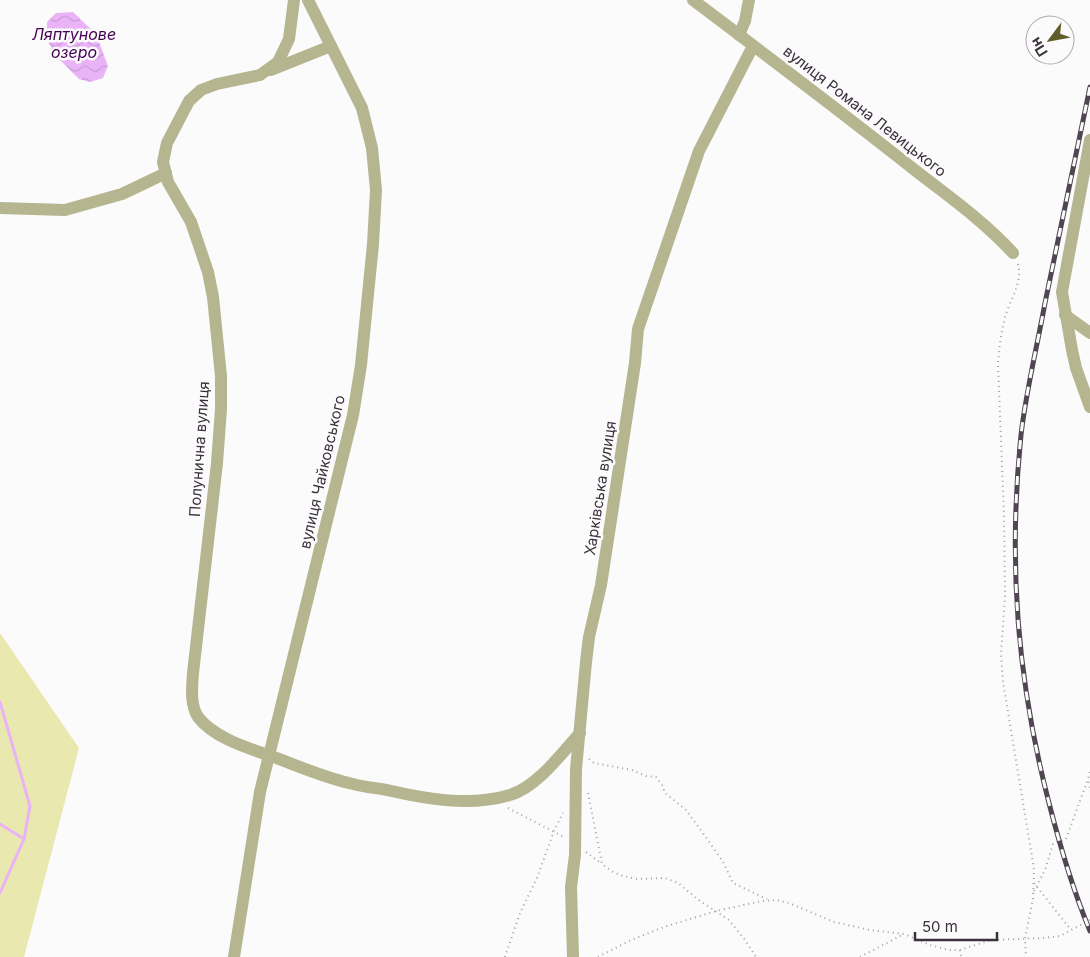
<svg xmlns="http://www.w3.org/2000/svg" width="1090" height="957" font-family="Inter,sans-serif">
<defs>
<pattern id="water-waves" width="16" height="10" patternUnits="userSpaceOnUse" patternTransform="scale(1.25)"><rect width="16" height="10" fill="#eab3f8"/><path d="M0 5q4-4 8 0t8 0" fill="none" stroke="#ca9ad6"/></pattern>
</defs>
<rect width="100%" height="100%" fill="#fbfbfb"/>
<path fill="#e9e8af" d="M 0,633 L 79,748 L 24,957 L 0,957 Z"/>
<path fill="url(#water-waves)" d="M 73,12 L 96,34 L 108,66 L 103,78 L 90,82 L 79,79 L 58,58 L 47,40 L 47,22 L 56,13 Z"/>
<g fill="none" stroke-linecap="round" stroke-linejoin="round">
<g stroke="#eab3f8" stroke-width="3">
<path d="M 0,702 L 30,806 L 24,839 L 0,893"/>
<path d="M 0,824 L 24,839"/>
</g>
<g stroke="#a4a0a5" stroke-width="2" stroke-dasharray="1 4" stroke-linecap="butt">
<path d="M 1018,264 C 1023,282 1010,300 1005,317 C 1001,333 999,349 998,364 L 1004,515 L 1005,596 L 1001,654 L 1003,682 L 1034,869 L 1033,899 L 1025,939 L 1026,957"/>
<path d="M 589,759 L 594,763 L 632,770 L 646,776 L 656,777 L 662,785 L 665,793 L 686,810 L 705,836 L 723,862 L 733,883 L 767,899"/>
<path d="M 1090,772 L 1088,779 L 1090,788"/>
<path d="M 588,793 L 602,864 L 613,872 L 623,876 L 637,879 L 665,878 L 678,883 L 700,901 L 729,920 L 745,940 L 756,957"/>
<path d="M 508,808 L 564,837"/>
<path d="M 586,852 L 602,864"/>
<path d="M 1034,883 L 1071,930"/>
<path d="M 1034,891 L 1045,870 L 1053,844 L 1066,839 L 1088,779"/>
<path d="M 960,950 L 961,957"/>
<path d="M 505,957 L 520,913 L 537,878 L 554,831 L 563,813"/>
<path d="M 598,957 L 631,940 L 664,927 L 716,911 L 762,901 L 776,900 L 789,903 L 834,922 L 870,930 L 904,934 L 930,945 L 949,950 L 960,950 L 991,940 L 1043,938 L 1060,936 L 1090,920"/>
<path d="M 860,957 L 904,934"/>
</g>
<g stroke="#b5b590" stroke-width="12">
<path d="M 294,0 L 289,39 L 278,62 L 260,75 L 217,84 L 201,90 L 189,101 L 167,143 L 163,162 L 168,182 L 191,222 L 208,272 L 213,297 L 221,376 L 221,409 L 217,463 L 193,673 C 192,687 190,705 198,717 C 214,738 248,748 271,756 C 298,766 325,778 353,784 C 364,787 376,788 387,790 C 426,799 470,807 510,795 C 537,787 562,753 580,733"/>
<path d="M 693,0 C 766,55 839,110 911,167 C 945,194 983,220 1013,253"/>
<path d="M 739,35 L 745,21 L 749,0"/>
<path d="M 271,70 L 331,46"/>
<path d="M 1090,140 L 1062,292 L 1072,350 L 1076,368 L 1090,407"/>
<path d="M 0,208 L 65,210 L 122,194 L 166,173"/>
<path d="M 1065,315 L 1090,333"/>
<path d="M 234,957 L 260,792 L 353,415 L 361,365 L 373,244 L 376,190 L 372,148 L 362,108 L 308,0"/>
<path d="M 573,957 L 571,887 L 575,855 L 576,769 L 586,662 L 589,637 L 601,585 L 635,363 L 638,329 L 699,151 L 753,46"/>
</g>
<g stroke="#4f4651" stroke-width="5">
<path id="rail" d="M 1090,87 C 1075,159 1060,231 1045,303 C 1037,347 1026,391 1021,435 C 1008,562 1017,680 1049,803 C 1060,846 1073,890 1090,931"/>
</g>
<use href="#rail" stroke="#fbfbfb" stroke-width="3" stroke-dasharray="9" stroke-linecap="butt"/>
</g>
<g text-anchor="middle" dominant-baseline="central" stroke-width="5" stroke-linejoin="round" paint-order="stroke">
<g font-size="15" fill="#3b313d" stroke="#fbfbfb">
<text transform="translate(865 111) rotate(38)">вулиця Романа Левицького</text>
<text transform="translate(199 449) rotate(-86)">Полунична вулиця</text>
<text transform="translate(322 472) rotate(-77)">вулиця Чайковського</text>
<text transform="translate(600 488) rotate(-81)">Харківська вулиця</text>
</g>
<g font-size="16" font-style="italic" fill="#450054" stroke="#fbfbfb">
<text x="74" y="34">Ляптунове<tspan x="74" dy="18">озеро</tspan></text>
</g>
</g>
<g transform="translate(1050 40) rotate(238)"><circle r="24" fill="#fbfbfb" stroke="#aeaaaf"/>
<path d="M0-4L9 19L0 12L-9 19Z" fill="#605d2a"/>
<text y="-8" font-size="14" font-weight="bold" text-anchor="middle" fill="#3b313d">Пн</text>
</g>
<path d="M915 932v8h82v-8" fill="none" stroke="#3b313d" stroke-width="2.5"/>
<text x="922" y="932" font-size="15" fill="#3b313d" stroke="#fbfbfb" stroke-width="4" paint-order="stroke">50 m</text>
</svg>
